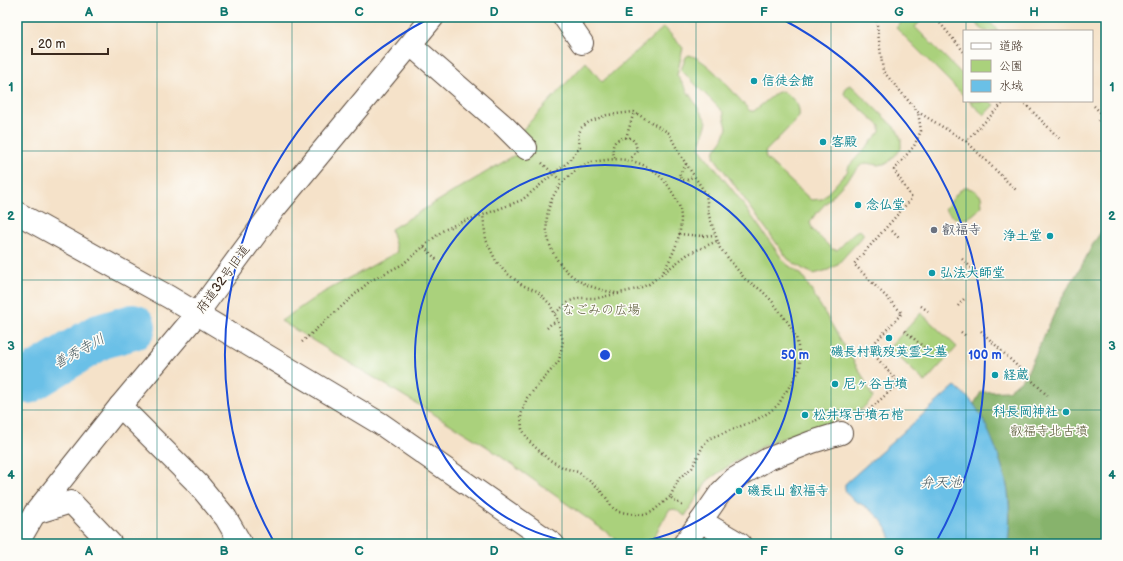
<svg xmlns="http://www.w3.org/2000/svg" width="1123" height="561" font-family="'Balsamiq Sans','Klee One',sans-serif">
<rect width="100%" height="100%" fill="#fdfcf7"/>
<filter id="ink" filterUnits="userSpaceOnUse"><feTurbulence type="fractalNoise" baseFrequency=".025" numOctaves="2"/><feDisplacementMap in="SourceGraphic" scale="8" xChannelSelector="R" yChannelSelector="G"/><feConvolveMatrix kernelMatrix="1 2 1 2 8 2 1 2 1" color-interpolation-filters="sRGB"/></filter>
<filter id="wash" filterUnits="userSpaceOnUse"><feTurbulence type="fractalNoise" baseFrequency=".012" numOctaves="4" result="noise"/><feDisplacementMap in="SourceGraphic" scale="16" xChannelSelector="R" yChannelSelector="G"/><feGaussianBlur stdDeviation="0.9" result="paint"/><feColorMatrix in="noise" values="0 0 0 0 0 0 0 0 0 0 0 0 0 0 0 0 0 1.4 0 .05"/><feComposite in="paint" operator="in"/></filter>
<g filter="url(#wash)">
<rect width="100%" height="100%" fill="#f5e2c9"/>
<g fill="#aad17c" stroke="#727e4d">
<path d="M 906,17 L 924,18 L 915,27 L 964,76 L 964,96 L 896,28 Z"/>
<path d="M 969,17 L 984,17 L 998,30 L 997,31 L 984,31 Z"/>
<path d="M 664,27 L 683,48 L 677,75 L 707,122 L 699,148 L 738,197 L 785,263 L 802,275 L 863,377 L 873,398 L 862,409 L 823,427 L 773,441 L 736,461 L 708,480 L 685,516 L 675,509 L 669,510 L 650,544 L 623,544 L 486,446 L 281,321 L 317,296 L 397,252 L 391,229 L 520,152 L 512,141 L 586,62 L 602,82 Z"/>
<path d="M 689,55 C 708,59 736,96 750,111 L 754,111 L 776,93 L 782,91 C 792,98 801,103 799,117 L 765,152 L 766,158 L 811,200 L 822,199 L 847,172 L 849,166 L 880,132 L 880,126 L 844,94 L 846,87 L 850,85 L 853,87 L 897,130 L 901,139 L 901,149 L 888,163 L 878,165 L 866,163 L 860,166 L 814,216 L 810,223 L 813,230 L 832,249 L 837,250 C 845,244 851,232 860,230 L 863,233 L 863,236 L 837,265 L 828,270 L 814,274 L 803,269 L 788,259 L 714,157 L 715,150 L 723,139 L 727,128 L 723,112 L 681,70 L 686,57 Z"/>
<path d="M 969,101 L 990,101 L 994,105 L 984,115 Z"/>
<path d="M 966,187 L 974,190 L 981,196 L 982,206 C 969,220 959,226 945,209 L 959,191 Z"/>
<path d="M 921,313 L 957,347 L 925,382 L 889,348 Z"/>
</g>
<path fill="#87b36c" stroke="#616e45" d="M 1106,225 L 1106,544 L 1008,544 C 1010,527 1011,508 1008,491 C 1003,460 988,431 974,404 L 981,392 L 1008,391 L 1025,377 L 1062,297 L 1081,267 L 1094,242 Z"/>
<path fill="#6ac0e7" stroke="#527582" d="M 955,386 C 961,391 967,396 973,403 C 988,424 1004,466 1008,492 C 1010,509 1010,527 1008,544 L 891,544 C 891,530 881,518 870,510 C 861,502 843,499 845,484 Z"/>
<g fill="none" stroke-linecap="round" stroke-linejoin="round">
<path stroke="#6ac0e7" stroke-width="46" d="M 27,381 L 99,337 L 133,327"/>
</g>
</g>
<g filter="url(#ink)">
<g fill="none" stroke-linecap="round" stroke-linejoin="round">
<g stroke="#574638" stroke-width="24">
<g id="minor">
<path d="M 564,17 L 582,43"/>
<path d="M 411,45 L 504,126 L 526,148"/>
<path d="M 17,213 L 169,297 L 381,424 L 553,544"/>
<path d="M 120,406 L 198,484 L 226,518 L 241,544"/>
<path d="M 35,513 L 71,502 L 111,544"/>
<path d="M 701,521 L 721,492 L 734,479 L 768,459 L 812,442 L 841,433"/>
<path d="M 17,544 L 35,513 L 120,406 L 197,314 L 275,208 L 433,17"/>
<path d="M 684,544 L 701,521 L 740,544"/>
</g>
</g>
<g stroke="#574638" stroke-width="2.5" stroke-dasharray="1 3" stroke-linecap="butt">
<path d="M 876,17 L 883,71 L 918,112 L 966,141"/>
<path d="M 935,17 L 964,52"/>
<path d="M 1005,101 L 966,141 L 1016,190"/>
<path d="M 1022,101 L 1060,139"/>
<path d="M 1094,106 L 1103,115 L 1098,121"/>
<path d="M 1103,131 L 1106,134"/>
<path d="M 626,138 L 634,112"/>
<path d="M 615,158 C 609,144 616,136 631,138 L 635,142 L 637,150 L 630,160"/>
<path d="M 542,163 L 562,182"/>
<path d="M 686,164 L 681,172 L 679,176 L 682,180 L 687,180 L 694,176"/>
<path d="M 892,231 L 899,238"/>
<path d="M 679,234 L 702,236 L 715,235"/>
<path d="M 424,247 L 438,261"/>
<path d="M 962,259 L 973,269"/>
<path d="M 619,294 C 603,290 585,287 571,275 C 540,250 538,204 568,177 C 574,172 581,166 588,163 C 594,161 600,161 606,160 C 621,158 634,160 647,167 C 657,173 665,180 671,190 C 674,196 679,203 680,209 C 684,232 674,253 663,272"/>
<path d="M 921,306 L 928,311"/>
<path d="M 958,306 L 964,299"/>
<path d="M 555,313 L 570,301 L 579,298 L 598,298 L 637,289 L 649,284 L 688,254 L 717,241"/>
<path d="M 547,328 L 551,324 L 558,321"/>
<path d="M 905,331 L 926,349"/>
<path d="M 981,331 L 1049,397"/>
<path d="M 961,332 L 966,336"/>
<path d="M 302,342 L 370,281 L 403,264 L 442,231 L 461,222 L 483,215"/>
<path d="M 860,418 L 899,383 L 869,349 L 902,313 L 854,264 L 912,198 L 894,170 L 914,146 L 921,131 L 918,112"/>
<path d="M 670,497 L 652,512 L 644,515 L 619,512 L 612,507 L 605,496 L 596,486 L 578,472 L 564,468 L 548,459 L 529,441 L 522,429 L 521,415 L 527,398 L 559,361 L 563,341 L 558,321 L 550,304 L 537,291 L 522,285 L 504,271 L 496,261 L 486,240 L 483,215 L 522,200 L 568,162 L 580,147 L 578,136 L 581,128 L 589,122 L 607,115 L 634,112 L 669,133 L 679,153 L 706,194 L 709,216 L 720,248 L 745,279 L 761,290 L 772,301 L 789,324 L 796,337 L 800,356 L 800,369 L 778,405 L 768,413 L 754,421 L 708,439 L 703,446 L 692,468 L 679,478 L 670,497 L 683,506"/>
</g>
<use href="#minor" stroke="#fff" stroke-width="22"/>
</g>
</g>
<path fill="none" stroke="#0f766e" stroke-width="1" stroke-opacity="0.55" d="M 157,17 L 157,544M 292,17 L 292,544M 427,17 L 427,544M 562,17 L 562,544M 696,17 L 696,544M 831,17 L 831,544M 966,17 L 966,31M 966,101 L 966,544M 17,151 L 1106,151M 17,280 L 1106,280M 17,410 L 1106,410"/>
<g fill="none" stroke="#1d4ed8" stroke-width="2">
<path d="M585 544A190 190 0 1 1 625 544"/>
<path d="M274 542A380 380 0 0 1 430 18M780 18A380 380 0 0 1 936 542"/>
</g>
<g fill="#0f9aa8" stroke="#fdfcf7" stroke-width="1.5">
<circle cx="754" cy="81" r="4"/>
<circle cx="823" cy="142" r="4"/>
<circle cx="858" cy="205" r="4"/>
<circle cx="1050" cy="236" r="4"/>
<circle cx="932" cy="273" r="4"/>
<circle cx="889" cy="338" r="4"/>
<circle cx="995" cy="375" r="4"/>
<circle cx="835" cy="384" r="4"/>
<circle cx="1066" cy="412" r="4"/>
<circle cx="805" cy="415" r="4"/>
<circle cx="739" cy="491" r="4"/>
</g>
<circle fill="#6b7280" stroke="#fdfcf7" stroke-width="1.5" cx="934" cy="230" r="4"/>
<g text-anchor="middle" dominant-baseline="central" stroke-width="3" stroke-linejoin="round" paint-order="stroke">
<g font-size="13" font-weight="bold" fill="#0d838f" stroke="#fdfcf7" text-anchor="start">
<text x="762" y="81">信徒会館</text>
<text x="831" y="142">客殿</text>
<text x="866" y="205">念仏堂</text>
<text x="1042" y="236" text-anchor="end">浄土堂</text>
<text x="940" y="273">弘法大師堂</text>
<text x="889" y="352" text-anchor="middle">磯長村戰歿英霊之墓</text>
<text x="1003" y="375">経蔵</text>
<text x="843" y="384">尼ヶ谷古墳</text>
<text x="1058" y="412" text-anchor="end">科長岡神社</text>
<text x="813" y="415">松井塚古墳石棺</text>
<text x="747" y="491">磯長山 叡福寺</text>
</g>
<g font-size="13" font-weight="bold" fill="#5b616d" stroke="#fdfcf7" text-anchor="start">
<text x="942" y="230">叡福寺</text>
</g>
<g font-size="13" fill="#3b2a1e" stroke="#fdfcf7">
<text transform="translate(223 279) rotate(-54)">府道32号旧道</text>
</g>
<g font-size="13" fill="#5c5c3a" stroke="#fdfcf7">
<text x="601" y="310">なごみの広場</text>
<text x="1049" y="431">叡福寺北古墳</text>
</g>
<g font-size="14" font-style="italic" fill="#4b5e64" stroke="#fdfcf7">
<text transform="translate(79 351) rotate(-29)">善秀寺川</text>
<text x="941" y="482">弁天池</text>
</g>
</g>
<circle cx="605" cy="355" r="6" fill="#1d4ed8" stroke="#fdfcf7" stroke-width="2"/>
<g font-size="12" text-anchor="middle" font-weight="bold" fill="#1d4ed8" stroke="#fdfcf7" stroke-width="3" stroke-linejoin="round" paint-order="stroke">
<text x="795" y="359">50 m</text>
<text x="985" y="359">100 m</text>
</g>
<rect width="1123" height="561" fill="none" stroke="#fdfcf7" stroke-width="44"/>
<rect x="963" y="30" width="130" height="72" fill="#fdfcf7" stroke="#afa8a0"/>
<rect x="971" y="43" width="20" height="6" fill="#ffffff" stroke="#afa8a0"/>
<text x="999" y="50" font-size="12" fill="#3b2a1e">道路</text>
<rect x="971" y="60" width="20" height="12" fill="#aad17c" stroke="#afa8a0"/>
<text x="999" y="70" font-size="12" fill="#3b2a1e">公園</text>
<rect x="971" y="80" width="20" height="12" fill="#6ac0e7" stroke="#afa8a0"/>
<text x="999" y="90" font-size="12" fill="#3b2a1e">水域</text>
<path d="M32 48v6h76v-6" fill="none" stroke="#3b2a1e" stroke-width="2"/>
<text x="38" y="48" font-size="12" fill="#3b2a1e" stroke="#fdfcf7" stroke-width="3" paint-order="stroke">20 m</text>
<rect x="22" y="22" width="1079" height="517" fill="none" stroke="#0f766e" stroke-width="1.5"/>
<g font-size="13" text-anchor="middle" font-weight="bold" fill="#0f766e">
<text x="89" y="16">A</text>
<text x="224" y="16">B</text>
<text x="359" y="16">C</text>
<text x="494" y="16">D</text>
<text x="629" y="16">E</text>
<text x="764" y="16">F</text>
<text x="899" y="16">G</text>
<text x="1034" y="16">H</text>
<text x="11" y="91">1</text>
<text x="1112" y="91">1</text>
<text x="11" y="220">2</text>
<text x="1112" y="220">2</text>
<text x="11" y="350">3</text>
<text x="1112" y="350">3</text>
<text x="11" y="479">4</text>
<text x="1112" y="479">4</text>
<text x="89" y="555">A</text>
<text x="224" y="555">B</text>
<text x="359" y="555">C</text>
<text x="494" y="555">D</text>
<text x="629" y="555">E</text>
<text x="764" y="555">F</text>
<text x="899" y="555">G</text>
<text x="1034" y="555">H</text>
</g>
</svg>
